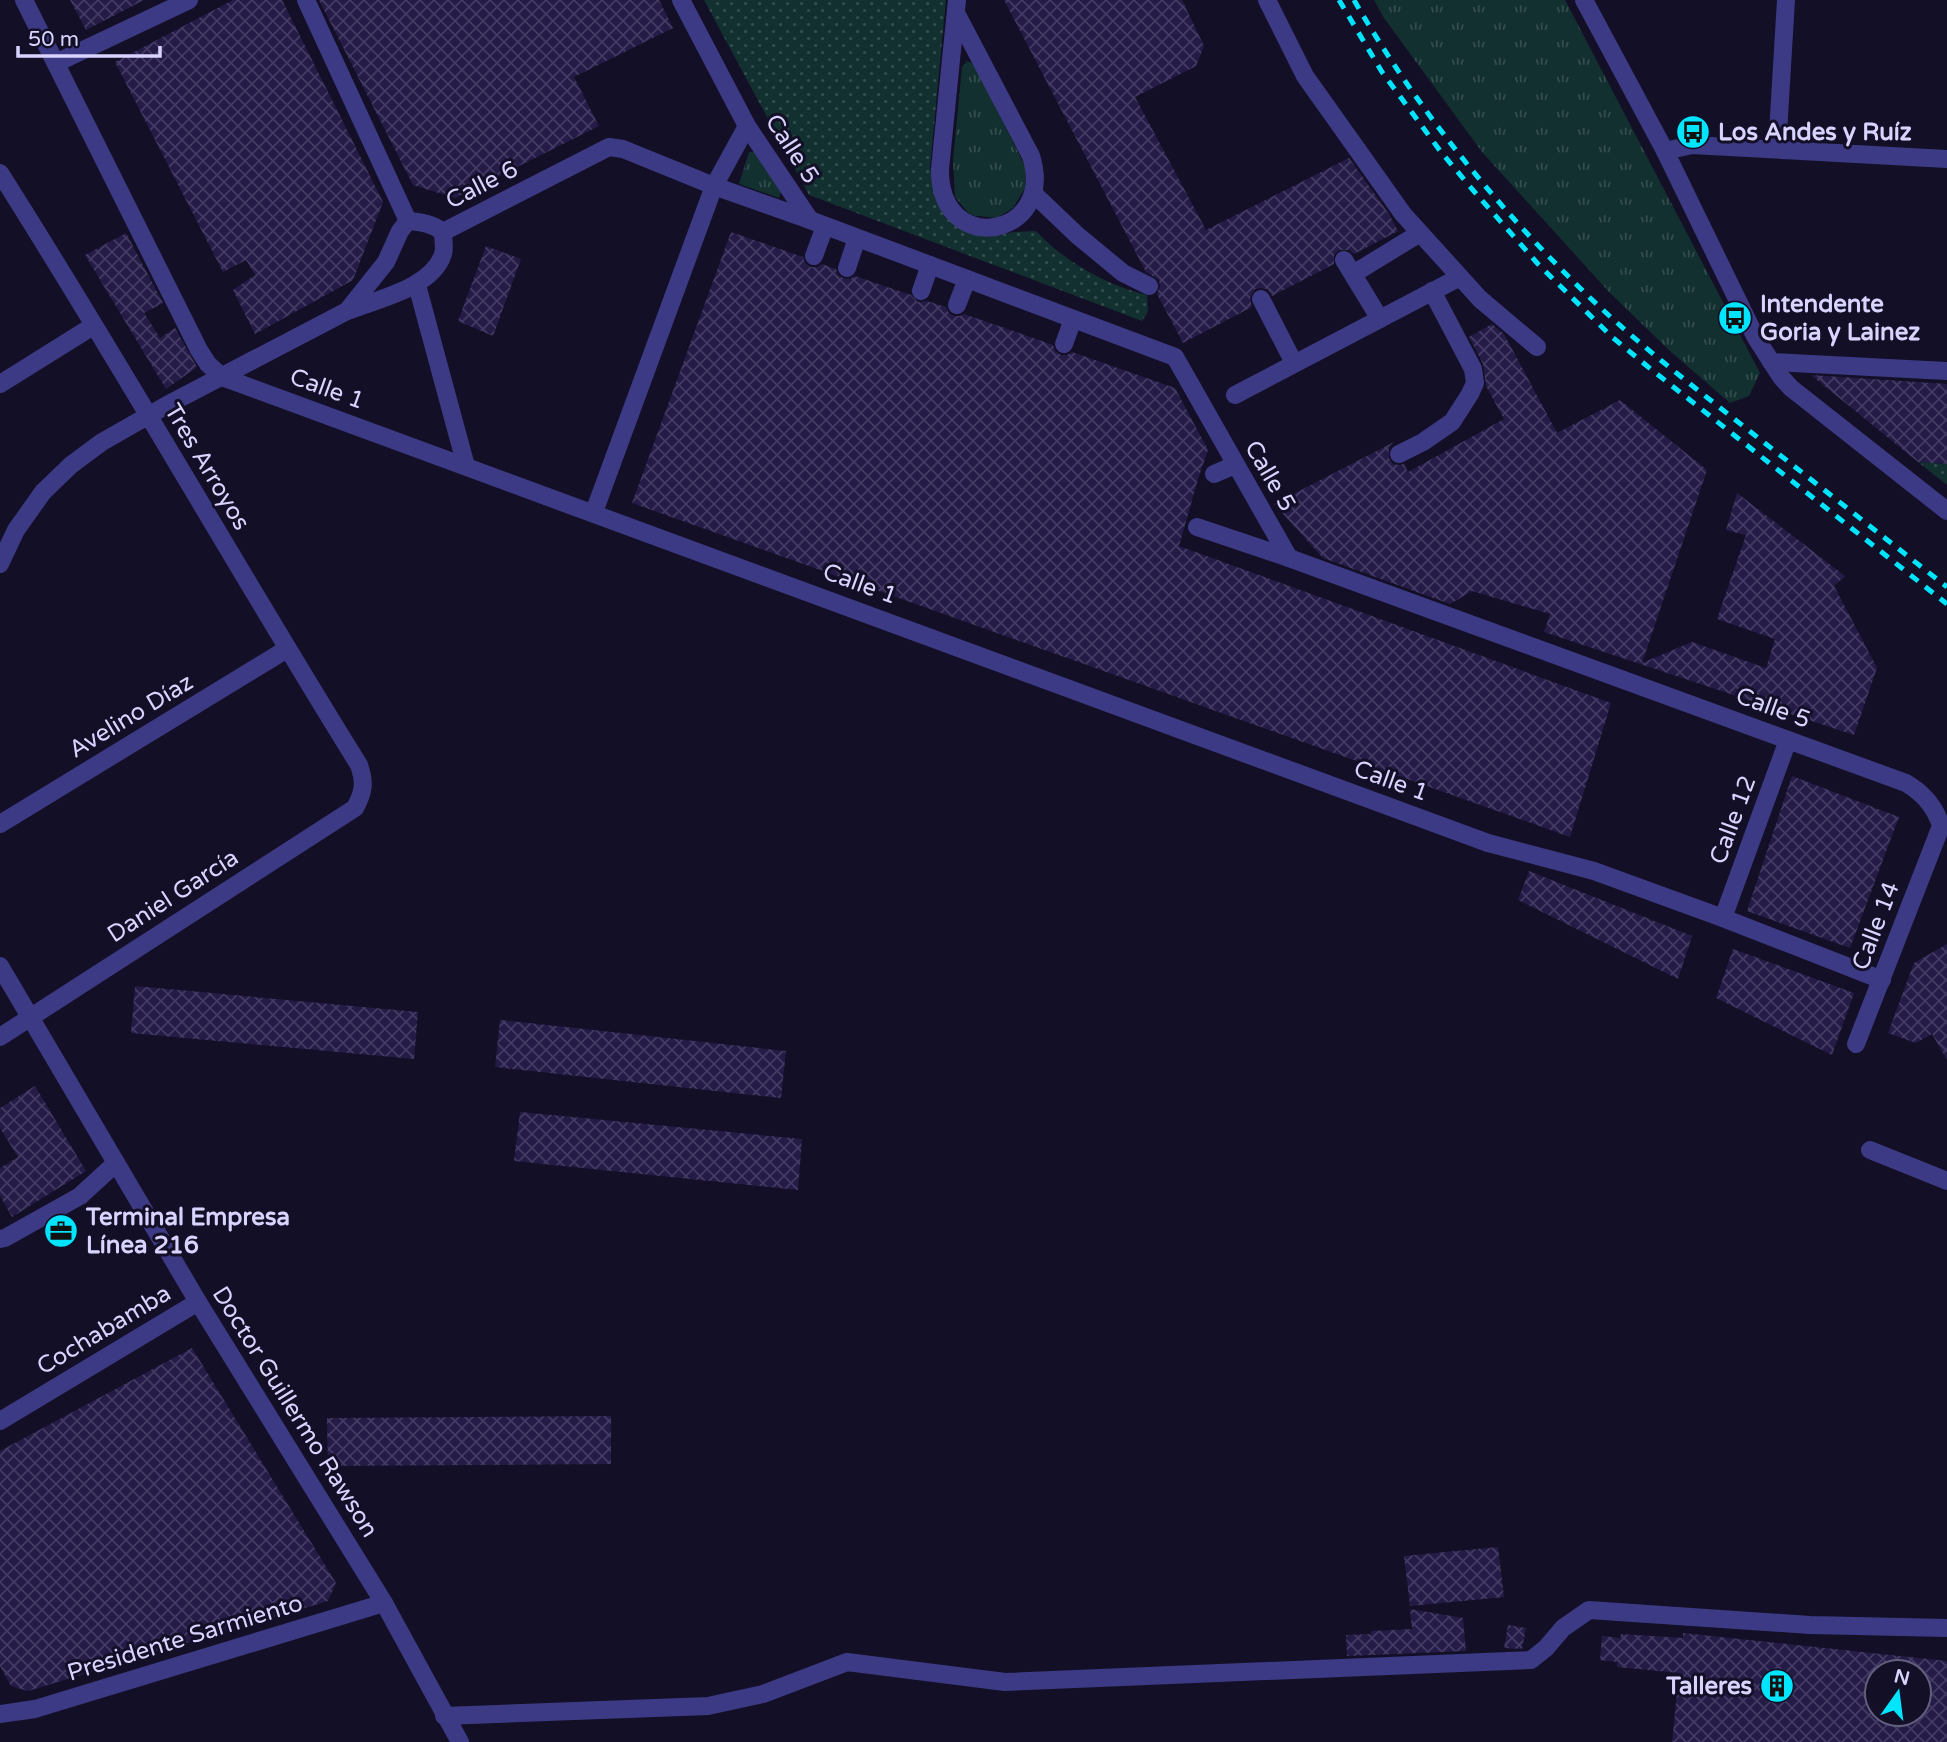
<svg xmlns="http://www.w3.org/2000/svg" width="1947" height="1742" font-family="'Varela Round',sans-serif">
<defs>
<pattern id="grass-dots" width="8" height="8" patternUnits="userSpaceOnUse" patternTransform="scale(1.75)"><rect width="8" height="8" fill="#12302f"/><path d="M2 2h.1M6 6h.1" fill="none" stroke="#344d4e" stroke-width="1.8" stroke-linecap="round"/></pattern>
<pattern id="park-tufts" width="24" height="20" patternUnits="userSpaceOnUse" patternTransform="scale(1.75)"><rect width="24" height="20" fill="#12302f"/><path d="M3 7l-1-3M5 7V3M7 7l1-3M15 17l-1-3M17 17v-4M19 17l1-3" fill="none" stroke="#344d4e"/></pattern>
<pattern id="building-cross-hatch" width="8" height="8" patternUnits="userSpaceOnUse" patternTransform="scale(1.75)"><rect width="8" height="8" fill="#241b47"/><path d="M0 0l8 8M0 8l8-8" fill="none" stroke="#433b63"/></pattern>
</defs>
<rect width="100%" height="100%" fill="#130f26"/>
<g fill="url(#grass-dots)">
<path d="M 704,0 L 946,0 L 930,167 L 934,187 L 944,211 L 954,225 L 988,237 L 1014,232 L 1036,231 C 1065,262 1106,285 1147,295 L 1148,312 L 1142,321 L 809,195 Z"/>
<path d="M 1918,462 L 1947,464 L 1947,485 Z"/>
</g>
<g fill="url(#park-tufts)">
<path d="M 1374,0 L 1565,0 L 1760,373 L 1749,396 L 1730,403 L 1670,351 L 1609,292 L 1482,152 L 1384,18 Z"/>
<path d="M 967,61 L 974,64 L 1026,168 L 1025,188 L 1013,208 L 997,218 L 970,215 L 955,197 L 953,160 L 962,67 Z"/>
<path d="M 749,152 L 756,152 L 781,192 L 779,198 L 739,184 Z"/>
</g>
<g fill="url(#building-cross-hatch)" fill-rule="evenodd">
<path d="M 70,0 L 144,0 L 86,30 Z"/>
<path d="M 233,0 L 282,0 L 383,202 L 353,280 L 255,334 L 233,290 L 255,275 L 246,260 L 223,272 L 115,62 Z"/>
<path d="M 319,0 L 659,0 L 673,28 L 574,77 L 599,126 L 455,198 L 413,185 Z"/>
<path d="M 1004,0 L 1182,0 L 1204,46 L 1196,66 L 1135,97 L 1206,230 L 1349,158 L 1389,214 L 1398,231 L 1354,254 L 1349,250 L 1339,250 L 1334,255 L 1334,264 L 1272,296 L 1267,289 L 1261,288 L 1255,289 L 1250,298 L 1252,307 L 1183,343 L 1157,294 L 1160,286 L 1159,280 L 1146,272 Z"/>
<path d="M 731,232 L 803,257 L 805,263 L 811,267 L 817,267 L 822,264 L 836,269 L 838,275 L 843,278 L 850,279 L 855,276 L 911,295 L 918,302 L 927,301 L 946,307 L 949,313 L 954,316 L 959,316 L 964,314 L 1053,345 L 1055,351 L 1061,355 L 1067,355 L 1072,352 L 1175,388 L 1208,450 L 1198,479 L 1179,546 L 1611,703 L 1570,837 L 632,503 Z"/>
<path d="M 126,233 L 163,303 L 144,313 L 160,338 L 175,328 L 197,367 L 166,389 L 85,255 Z"/>
<path d="M 486,246 L 521,259 L 493,336 L 458,321 Z"/>
<path d="M 1492,324 L 1504,334 L 1557,433 L 1620,400 L 1707,470 L 1642,663 L 1692,642 L 1766,668 L 1775,639 L 1717,619 L 1746,535 L 1726,530 L 1737,493 L 1845,576 L 1834,586 L 1877,668 L 1854,735 L 1544,632 L 1550,614 L 1472,591 L 1450,604 L 1323,558 L 1274,504 L 1394,442 L 1389,448 L 1389,458 L 1393,464 L 1399,465 L 1404,464 L 1408,472 L 1504,419 L 1486,386 L 1483,364 L 1469,337 Z"/>
<path d="M 1811,375 L 1947,384 L 1947,464 L 1918,462 Z"/>
<path d="M 1792,776 L 1899,817 L 1850,948 L 1747,911 Z"/>
<path d="M 1529,871 L 1692,936 L 1678,979 L 1518,900 Z"/>
<path d="M 1947,944 L 1947,1060 L 1932,1034 L 1916,1043 L 1888,1033 L 1914,963 Z"/>
<path d="M 1733,949 L 1854,993 L 1832,1055 L 1716,998 Z"/>
<path d="M 135,986 L 418,1012 L 414,1059 L 131,1033 Z"/>
<path d="M 500,1020 L 786,1051 L 781,1098 L 495,1067 Z"/>
<path d="M 35,1086 L 86,1171 L 12,1217 L 0,1196 L 0,1168 L 18,1157 L 0,1128 L 0,1108 Z"/>
<path d="M 520,1112 L 802,1139 L 798,1190 L 514,1161 Z"/>
<path d="M 192,1348 L 336,1583 L 328,1601 L 28,1691 L 11,1686 L 0,1666 L 0,1451 Z"/>
<path d="M 611,1416 L 611,1464 L 328,1466 L 327,1418 Z"/>
<path d="M 1498,1547 L 1504,1597 L 1410,1606 L 1404,1556 Z"/>
<path d="M 1410,1609 L 1463,1618 L 1466,1651 L 1347,1656 L 1346,1635 L 1371,1634 L 1371,1631 L 1412,1629 Z"/>
<path d="M 1508,1625 L 1526,1628 L 1522,1649 L 1504,1648 Z"/>
<path d="M 1683,1633 L 1947,1661 L 1947,1742 L 1672,1742 L 1679,1673 L 1617,1667 L 1617,1662 L 1600,1660 L 1602,1636 L 1620,1638 L 1621,1634 L 1683,1638 ZM 1877,1672 L 1919,1672 L 1919,1714 L 1877,1714 Z"/>
</g>
<g fill="none" stroke-linecap="round" stroke-linejoin="round">
<g stroke="#3d3a85" stroke-width="18">
<path d="M 24,0 L 199,350 L 208,364 L 222,377 L 1488,843 L 1594,871 L 1723,918 L 1882,980"/>
<path d="M 306,0 L 408,221"/>
<path d="M 681,0 L 747,126 L 810,220 L 1175,357 L 1289,558 L 1906,783 C 1923,793 1935,806 1941,826 L 1856,1044"/>
<path d="M 1267,0 L 1305,76 L 1403,214 L 1480,299 L 1537,347"/>
<path d="M 1584,0 L 1665,151 L 1756,338 L 1781,377 L 1791,388 L 1947,511"/>
<path d="M 956,13 L 1031,156 C 1057,238 939,259 940,169 L 957,0"/>
<path d="M 56,63 L 189,0"/>
<path d="M 1777,149 L 1786,0"/>
<path d="M 1665,151 L 1692,145 L 1947,159"/>
<path d="M 0,173 C 124,368 237,569 359,765 C 365,782 364,792 355,808 L 0,1037"/>
<path d="M 1034,194 L 1077,235 L 1123,273 L 1149,286"/>
<path d="M 814,256 L 825,226"/>
<path d="M 1344,260 L 1380,319"/>
<path d="M 847,268 L 857,238"/>
<path d="M 1353,274 L 1420,233"/>
<path d="M 417,285 L 466,466"/>
<path d="M 921,291 L 930,265"/>
<path d="M 1261,299 L 1294,363"/>
<path d="M 957,305 L 967,279"/>
<path d="M 350,310 C 379,299 433,287 443,254 C 445,248 443,239 443,232"/>
<path d="M 1064,344 L 1073,319"/>
<path d="M 1771,362 L 1947,371"/>
<path d="M 0,384 L 93,326"/>
<path d="M 1235,395 L 1460,277"/>
<path d="M 1399,454 L 1423,442 L 1452,422 L 1470,394 L 1475,383 L 1473,369 L 1432,291"/>
<path d="M 1214,474 L 1235,465"/>
<path d="M 594,512 L 714,186 L 747,126"/>
<path d="M 1197,527 L 1289,558"/>
<path d="M 0,564 L 16,530 L 43,492 L 71,465 L 102,442 L 167,405 L 347,311 L 386,262 L 400,231 L 408,221 C 422,222 433,224 443,232 L 609,147 L 623,149 L 714,186 L 810,220"/>
<path d="M 0,824 L 287,649"/>
<path d="M 1723,918 L 1788,740"/>
<path d="M 0,966 L 198,1302 L 384,1603 L 460,1742"/>
<path d="M 1870,1150 L 1947,1181"/>
<path d="M 0,1239 L 5,1238 L 80,1196 L 116,1163"/>
<path d="M 0,1421 L 198,1302"/>
<path d="M 0,1714 L 35,1709 L 384,1603"/>
<path d="M 444,1716 L 708,1706 L 763,1694 L 847,1662 L 1005,1682 L 1531,1660 L 1546,1648 L 1563,1628 L 1589,1610 L 1810,1625 L 1947,1628"/>
</g>
<g stroke="#00e5ff" stroke-width="5" stroke-dasharray="10 9" stroke-linecap="butt">
<path d="M 1339,0 L 1382,72 L 1441,152 L 1472,189 L 1538,264 L 1612,337 L 1647,366 L 1947,604"/>
<path d="M 1354,0 C 1415,106 1494,204 1582,290 C 1635,342 1694,387 1752,433 C 1817,484 1882,536 1947,587"/>
</g>
</g>
<defs>
<g id="bus-disc" transform="scale(1.75)"><circle r="9.5" fill="#00e5ff" stroke="#130f26"/><path d="M-5-6H5V4H4V6H2V4H-2V6H-4V4H-5ZM-3.5-4V0h7V-4ZM-3.5 1.2v1.5H-2V1.2ZM2 1.2v1.5H3.5V1.2Z" fill="#111"/></g>
<g id="office-disc" transform="scale(1.75)"><circle r="9.5" fill="#00e5ff" stroke="#130f26"/><path d="M-6-3h4V-5.5h4V-3h4V5H-6ZM-1-4.5V-3h2v-1.5ZM-6 0V1H6V0Z" fill="#111"/></g>
<g id="building-disc" transform="scale(1.75)"><circle r="9.5" fill="#00e5ff" stroke="#130f26"/><path d="M-4-6H4V6H1V3H-1V6H-4ZM-2.5-4.3h1.7v1.8h-1.7ZM.8-4.3h1.7v1.8H.8ZM-2.5-1h1.7V.8h-1.7ZM.8-1h1.7V.8H.8Z" fill="#111"/></g>
</defs>
<g fill-rule="evenodd">
<use href="#bus-disc" x="1693" y="132"/>
<use href="#bus-disc" x="1735" y="318"/>
<use href="#office-disc" x="61" y="1231"/>
<use href="#building-disc" x="1777" y="1686"/>
</g>
<g text-anchor="middle" dominant-baseline="central" stroke-width="6" stroke-linejoin="round" paint-order="stroke">
<g font-size="24" font-weight="bold" fill="#d9d4ff" stroke="#130f26" text-anchor="start">
<text x="1718" y="132">Los Andes y Ruíz</text>
<text x="1760" y="304">Intendente<tspan x="1760" dy="28">Goria y Lainez</tspan></text>
<text x="86" y="1217">Terminal Empresa<tspan x="86" dy="28">Línea 216</tspan></text>
<text x="1752" y="1686" text-anchor="end">Talleres</text>
</g>
<g font-size="24" fill="#d9d4ff" stroke="#130f26">
<text transform="translate(792 149) rotate(57)">Calle 5</text>
<text transform="translate(482 185) rotate(-27)">Calle 6</text>
<text transform="translate(327 389) rotate(20)">Calle 1</text>
<text transform="translate(207 467) rotate(59)">Tres Arroyos</text>
<text transform="translate(1270 476) rotate(60)">Calle 5</text>
<text transform="translate(860 584) rotate(20)">Calle 1</text>
<text transform="translate(1773 708) rotate(20)">Calle 5</text>
<text transform="translate(131 716) rotate(-31)">Avelino Díaz</text>
<text transform="translate(1391 781) rotate(20)">Calle 1</text>
<text transform="translate(1733 820) rotate(-70)">Calle 12</text>
<text transform="translate(173 896) rotate(-33)">Daniel García</text>
<text transform="translate(1876 926) rotate(-69)">Calle 14</text>
<text transform="translate(104 1330) rotate(-31)">Cochabamba</text>
<text transform="translate(295 1412) rotate(58)">Doctor Guillermo Rawson</text>
<text transform="translate(185 1638) rotate(-17)">Presidente Sarmiento</text>
</g>
</g>
<g transform="translate(1898 1693) rotate(14)"><circle r="33" fill="#130f26" stroke="#625e7d" stroke-width="2"/>
<path d="M0-5L12 26L0 18L-12 26Z" fill="#00e5ff"/>
<text y="-10" font-size="19" font-weight="bold" text-anchor="middle" fill="#d9d4ff">N</text>
</g>
<path d="M18 46v10h142v-10" fill="none" stroke="#d9d4ff" stroke-width="3.5"/>
<text x="28" y="46" font-size="21" fill="#d9d4ff" stroke="#130f26" stroke-width="5" paint-order="stroke">50 m</text>
</svg>
